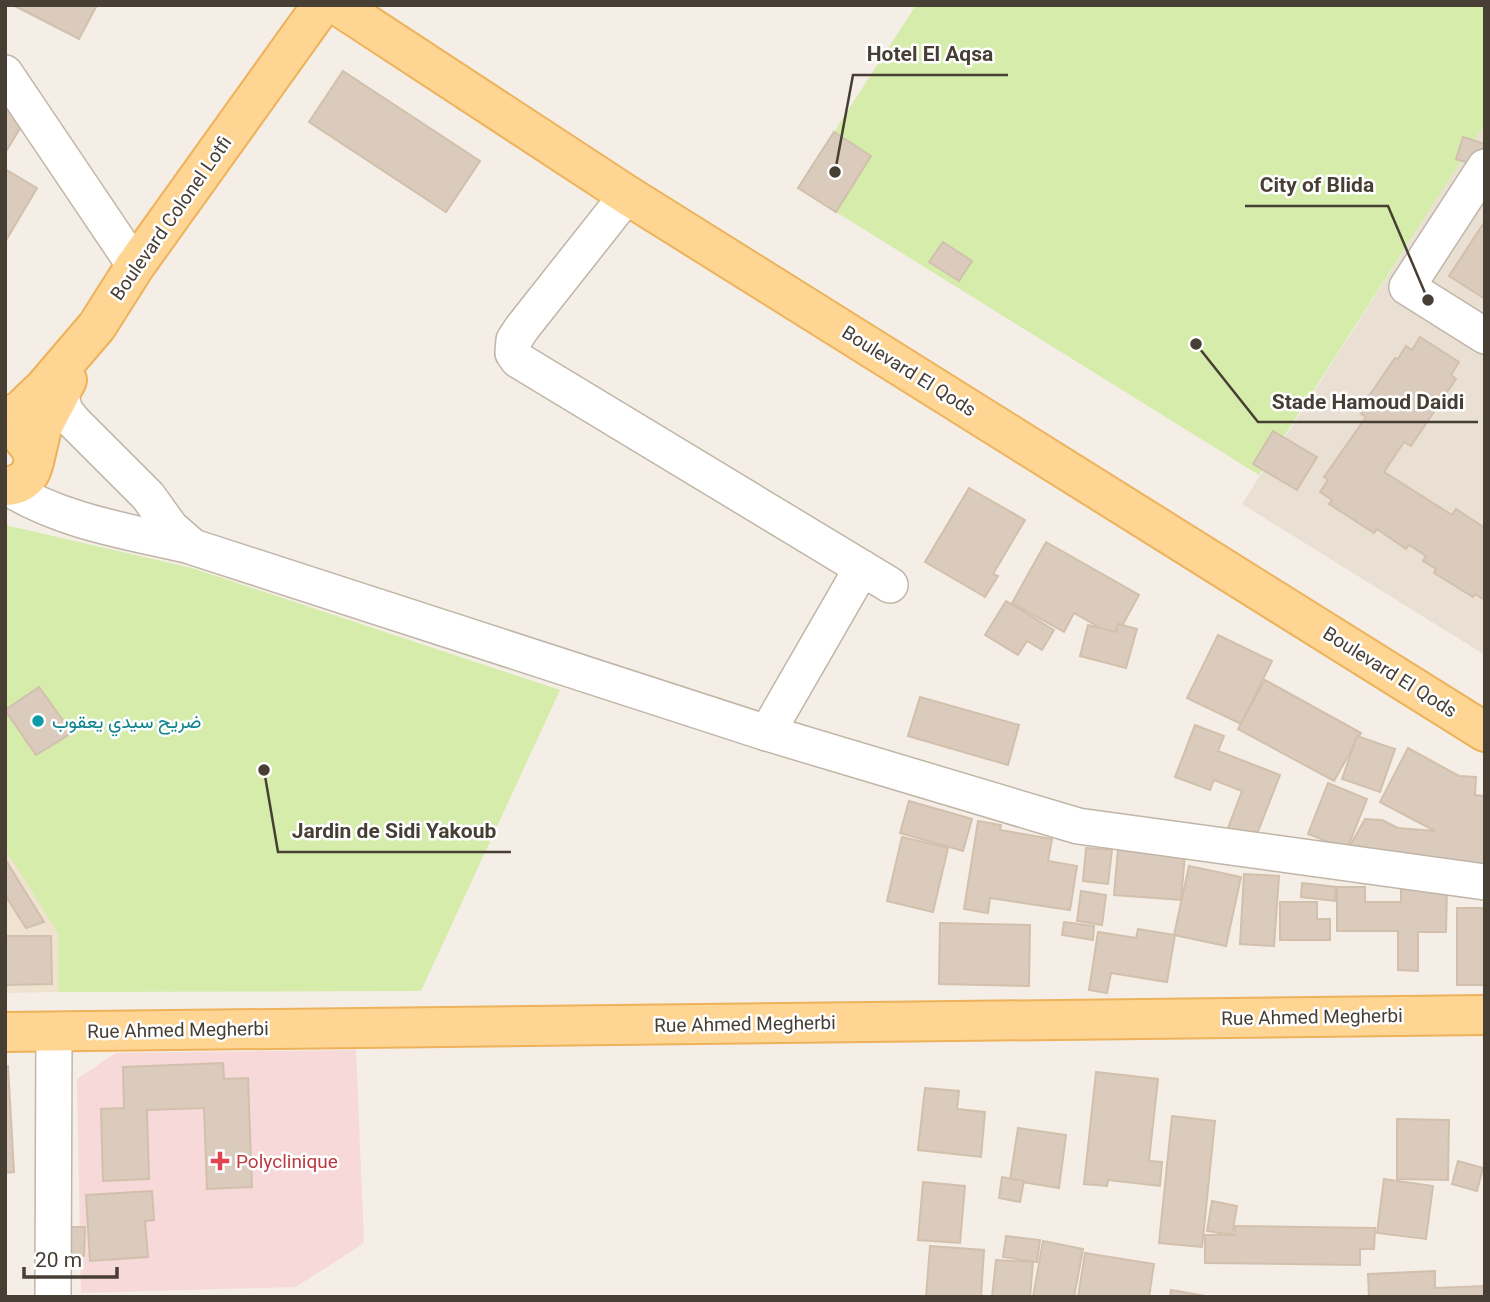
<svg xmlns="http://www.w3.org/2000/svg" width="1490" height="1302" font-family="Roboto,Vazirmatn,sans-serif">
<rect width="100%" height="100%" fill="#f4eee6"/>
<path fill="#e9e0d3" d="M 1485,124 L 1485,655 L 1242,504 Z"/>
<path fill="#efe2ce" d="M 5,849 L 58,933 L 58,992 L 5,993 Z"/>
<path fill="#f6d9d8" d="M 356,1050 L 364,1243 L 296,1287 L 81,1293 L 77,1079 L 116,1053 Z"/>
<g fill="#d5ecab">
<path d="M 916,5 L 1485,5 L 1485,124 L 1259,475 L 836,212 L 871,156 L 834,132 Z"/>
<path d="M 5,525 L 192,568 L 560,690 L 421,991 L 58,992 L 58,933 L 5,849 Z"/>
</g>
<g fill="#dacbbd" stroke="#d2c0ad" stroke-width="2">
<path d="M 13,5 L 97,5 L 79,39 Z"/>
<path d="M 343,71 L 480,161 L 446,212 L 309,122 Z"/>
<path d="M 5,103 L 27,117 L 5,153 Z"/>
<path d="M 834,132 L 871,156 L 836,212 L 798,188 Z"/>
<path d="M 1463,137 L 1485,144 L 1479,166 L 1456,159 Z"/>
<path d="M 5,169 L 37,188 L 5,242 Z"/>
<path d="M 1485,221 L 1485,299 L 1449,276 Z"/>
<path d="M 943,242 L 972,261 L 959,281 L 929,262 Z"/>
<path d="M 1420,337 L 1459,362 L 1451,375 L 1456,379 L 1411,446 L 1404,442 L 1384,472 L 1452,515 L 1456,509 L 1485,528 L 1485,600 L 1475,594 L 1473,597 L 1434,573 L 1436,569 L 1423,561 L 1426,556 L 1409,545 L 1406,549 L 1377,529 L 1374,533 L 1329,504 L 1332,500 L 1320,492 L 1328,480 L 1324,477 L 1366,417 L 1361,414 L 1370,401 L 1367,399 L 1395,358 L 1398,359 L 1406,346 L 1412,350 Z"/>
<path d="M 1273,431 L 1317,457 L 1297,490 L 1253,464 Z"/>
<path d="M 969,488 L 1025,520 L 993,574 L 998,576 L 985,597 L 925,562 Z"/>
<path d="M 1046,542 L 1139,595 L 1116,637 L 1074,613 L 1064,632 L 1012,603 Z"/>
<path d="M 1006,601 L 1054,630 L 1042,650 L 1027,641 L 1018,655 L 985,635 Z"/>
<path d="M 1118,624 L 1137,629 L 1126,668 L 1080,656 L 1088,625 L 1116,632 Z"/>
<path d="M 1218,635 L 1272,661 L 1241,724 L 1187,698 Z"/>
<path d="M 1265,680 L 1361,733 L 1334,781 L 1238,729 Z"/>
<path d="M 39,687 L 72,733 L 36,755 L 5,710 Z"/>
<path d="M 920,697 L 1019,725 L 1008,765 L 908,736 Z"/>
<path d="M 1195,725 L 1224,736 L 1218,751 L 1280,775 L 1255,839 L 1228,828 L 1242,791 L 1214,780 L 1210,790 L 1175,777 Z"/>
<path d="M 1357,736 L 1395,749 L 1380,792 L 1342,779 Z"/>
<path d="M 1408,748 L 1459,776 L 1476,777 L 1475,795 L 1485,796 L 1485,867 L 1344,856 L 1365,819 L 1382,820 L 1398,828 L 1435,831 L 1380,802 Z"/>
<path d="M 1328,783 L 1367,799 L 1347,849 L 1308,834 Z"/>
<path d="M 909,801 L 972,819 L 963,851 L 900,833 Z"/>
<path d="M 978,821 L 1001,825 L 1000,830 L 1052,839 L 1048,861 L 1077,866 L 1070,910 L 990,898 L 988,913 L 964,909 Z"/>
<path d="M 902,837 L 948,848 L 933,912 L 887,901 Z"/>
<path d="M 1086,848 L 1112,850 L 1108,884 L 1083,881 Z"/>
<path d="M 1118,849 L 1185,854 L 1181,900 L 1114,895 Z"/>
<path d="M 5,859 L 44,922 L 26,928 L 5,895 Z"/>
<path d="M 1189,866 L 1241,877 L 1226,946 L 1174,935 Z"/>
<path d="M 1244,874 L 1279,876 L 1274,946 L 1240,944 Z"/>
<path d="M 1302,883 L 1336,887 L 1335,901 L 1301,897 Z"/>
<path d="M 1337,887 L 1365,887 L 1365,902 L 1401,902 L 1401,889 L 1447,889 L 1446,932 L 1418,932 L 1418,971 L 1398,970 L 1398,931 L 1337,931 Z"/>
<path d="M 1081,891 L 1106,895 L 1102,925 L 1077,921 Z"/>
<path d="M 1280,902 L 1317,902 L 1317,919 L 1330,919 L 1330,940 L 1280,940 Z"/>
<rect x="1457" y="908" width="28" height="77"/>
<path d="M 1064,922 L 1094,926 L 1093,940 L 1062,935 Z"/>
<path d="M 940,923 L 1030,925 L 1029,986 L 939,984 Z"/>
<path d="M 1138,929 L 1175,935 L 1167,982 L 1111,973 L 1107,993 L 1089,990 L 1098,932 L 1136,938 Z"/>
<path d="M 5,936 L 51,936 L 52,984 L 5,985 Z"/>
<path d="M 223,1063 L 224,1079 L 248,1078 L 252,1187 L 207,1189 L 204,1108 L 147,1110 L 149,1179 L 103,1181 L 101,1109 L 124,1108 L 123,1067 Z"/>
<path d="M 5,1066 L 8,1066 L 14,1172 L 5,1173 Z"/>
<path d="M 1096,1072 L 1158,1079 L 1149,1161 L 1162,1162 L 1160,1186 L 1108,1180 L 1107,1186 L 1084,1184 Z"/>
<path d="M 925,1088 L 959,1091 L 957,1109 L 985,1112 L 981,1157 L 918,1150 Z"/>
<path d="M 1172,1116 L 1215,1121 L 1202,1247 L 1159,1243 Z"/>
<path d="M 1397,1119 L 1449,1120 L 1448,1180 L 1397,1179 Z"/>
<path d="M 1018,1128 L 1066,1135 L 1059,1188 L 1010,1180 Z"/>
<path d="M 1458,1161 L 1483,1168 L 1477,1191 L 1452,1184 Z"/>
<path d="M 1002,1177 L 1024,1181 L 1020,1202 L 999,1198 Z"/>
<path d="M 1384,1179 L 1433,1186 L 1426,1239 L 1377,1233 Z"/>
<path d="M 923,1182 L 965,1186 L 960,1243 L 918,1240 Z"/>
<path d="M 152,1191 L 154,1220 L 145,1221 L 148,1257 L 90,1261 L 86,1195 Z"/>
<path d="M 1212,1201 L 1237,1206 L 1232,1235 L 1207,1231 Z"/>
<path d="M 1235,1226 L 1375,1228 L 1374,1249 L 1360,1249 L 1360,1265 L 1205,1263 L 1205,1235 L 1235,1235 Z"/>
<path d="M 65,1227 L 85,1227 L 84,1256 L 65,1256 Z"/>
<path d="M 1006,1236 L 1040,1240 L 1037,1262 L 1003,1257 Z"/>
<path d="M 1043,1241 L 1083,1249 L 1074,1297 L 1033,1297 Z"/>
<path d="M 930,1246 L 984,1250 L 981,1297 L 926,1297 Z"/>
<path d="M 1085,1253 L 1154,1264 L 1149,1297 L 1078,1297 Z"/>
<path d="M 996,1260 L 1033,1262 L 1030,1297 L 992,1297 Z"/>
<path d="M 1435,1271 L 1435,1288 L 1485,1286 L 1485,1297 L 1369,1297 L 1368,1274 Z"/>
<path d="M 1171,1290 L 1211,1297 L 1170,1297 Z"/>
</g>
<g fill="none" stroke-linecap="round" stroke-linejoin="round">
<g stroke="#c0b5a7" stroke-width="38">
<g id="minor">
<path d="M 5,73 L 135,266"/>
<path d="M 1485,167 L 1407,287 L 1485,336"/>
<path d="M 627,195 L 522,328 L 514,340 L 513,353 L 518,360 L 890,585"/>
<path d="M 60,393 L 65,411 L 74,422 L 148,496 L 171,528 L 193,547 L 767,733 L 1078,826 L 1485,882"/>
<path d="M 5,486 C 62,522 127,531 191,546"/>
<path d="M 767,733 L 862,568"/>
<path d="M 53,1297 L 54,1032"/>
</g>
</g>
<g stroke="#edb25a" stroke-width="42">
<g id="major">
<path d="M 337,5 L 627,195 L 1485,732"/>
<path d="M 5,418 L 21,410 L 44,388 L 97,326 L 135,266 L 322,5"/>
<path d="M 34,462 L 42,428 L 67,380"/>
<path d="M 5,486 C 31,486 43,459 24,440"/>
<path d="M 5,1032 L 1485,1015"/>
</g>
</g>
<use href="#minor" stroke="#fff" stroke-width="35"/>
<use href="#major" stroke="#ffd594" stroke-width="38"/>
</g>
<circle fill="#0f9aa8" stroke="#fff" stroke-width="2.5" cx="38" cy="721" r="7"/>
<path fill="#e0444e" stroke="#fff" stroke-width="2.5" d="M216.5 1150.5h7v7h7v7h-7v7h-7v-7h-7v-7h7z"/>
<g text-anchor="middle" dominant-baseline="central" stroke-width="5" stroke-linejoin="round" paint-order="stroke">
<g font-size="19" fill="#473e34" stroke="#fff">
<text transform="translate(171 218) rotate(-55)">Boulevard Colonel Lotfi</text>
<text transform="translate(909 371) rotate(32)">Boulevard El Qods</text>
<text transform="translate(1390 672) rotate(32)">Boulevard El Qods</text>
<text transform="translate(1312 1017) rotate(-1)">Rue Ahmed Megherbi</text>
<text transform="translate(745 1024) rotate(-1)">Rue Ahmed Megherbi</text>
<text transform="translate(178 1030) rotate(-1)">Rue Ahmed Megherbi</text>
</g>
<g font-size="19" fill="#0d838f" stroke="#fff" text-anchor="start">
<text x="52" y="721">ضريح سيدي يعقوب</text>
</g>
<g font-size="19" fill="#be3a42" stroke="#fff" text-anchor="start">
<text x="236" y="1161">Polyclinique</text>
</g>
</g>
<path fill="none" stroke="#473e34" stroke-width="2.5" d="M835 172L853 75H1008M1428 300L1388 206H1245M1196 344L1258 422H1478M264 770L278 852H511"/>
<g fill="#473e34" stroke="#fff" stroke-width="2.5">
<circle cx="835" cy="172" r="7"/>
<circle cx="1428" cy="300" r="7"/>
<circle cx="1196" cy="344" r="7"/>
<circle cx="264" cy="770" r="7"/>
</g>
<g font-size="21" text-anchor="middle" font-weight="bold" fill="#473e34" stroke="#fff" stroke-width="5" stroke-linejoin="round" paint-order="stroke">
<text x="930" y="61">Hotel El Aqsa</text>
<text x="1317" y="192">City of Blida</text>
<text x="1368" y="409">Stade Hamoud Daidi</text>
<text x="394" y="838">Jardin de Sidi Yakoub</text>
</g>
<rect width="1490" height="1302" fill="none" stroke="#473e34" stroke-width="14"/>
<path d="M24 1267v10h93v-10" fill="none" stroke="#473e34" stroke-width="3.5"/>
<text x="35" y="1267" font-size="21" fill="#473e34" stroke="#ffffff" stroke-width="5" paint-order="stroke">20 m</text>
</svg>
